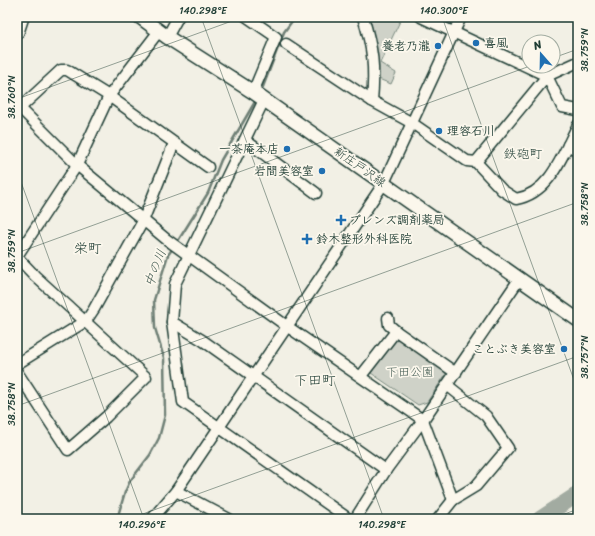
<svg xmlns="http://www.w3.org/2000/svg" width="595" height="536" font-family="Sriracha,'Klee One',sans-serif">
<rect width="100%" height="100%" fill="#f2f0e5"/>
<filter id="ink" filterUnits="userSpaceOnUse"><feTurbulence type="fractalNoise" baseFrequency=".025" numOctaves="2"/><feDisplacementMap in="SourceGraphic" scale="8" xChannelSelector="R" yChannelSelector="G"/><feConvolveMatrix kernelMatrix="1 2 1 2 8 2 1 2 1" color-interpolation-filters="sRGB"/></filter>
<g filter="url(#ink)">
<g fill="#cfd2c8" stroke="#77887e">
<path d="M 365,17 L 402,17 L 380,63 L 396,73 L 391,84 L 376,78 Z"/>
<path d="M 398,335 L 443,367 L 446,374 L 427,402 L 418,405 L 371,373 Z"/>
</g>
<g fill="none" stroke-linecap="round" stroke-linejoin="round">
<g stroke="#6e7f75" stroke-width="2.5">
<path d="M 261,92 L 284,32 L 295,17"/>
<path d="M 176,244 L 208,193 L 221,160 L 256,100"/>
<path d="M 117,519 L 125,492 L 130,481 L 150,455 L 159,438 L 165,415 L 164,358 L 155,328 L 154,300 L 168,255 L 173,248"/>
</g>
<path stroke="#a2aba1" stroke-width="16" d="M 540,519 L 578,494"/>
<g stroke="#1f3d34" stroke-width="13">
<g id="minor">
<path d="M 247,17 L 276,37 L 253,92"/>
<path d="M 363,17 C 373,49 375,67 372,101"/>
<path d="M 421,17 L 547,76 L 562,107 L 578,110"/>
<path d="M 167,37 L 178,17"/>
<path d="M 286,44 L 372,101 L 412,123 L 467,161 L 476,162 L 502,190 L 516,199 C 551,193 563,153 578,125"/>
<path d="M 264,100 L 175,284 L 172,322 L 183,402 L 349,519"/>
<path d="M 17,105 L 77,165 L 166,239 L 288,327 L 423,420 L 453,500 L 476,486 L 508,448 L 486,416 L 447,385"/>
<path d="M 20,108 L 61,70 L 67,70 L 109,96 L 208,167"/>
<path d="M 245,140 L 316,193"/>
<path d="M 568,145 L 578,151"/>
<path d="M 476,162 L 547,76 L 578,62"/>
<path d="M 17,256 L 77,165 L 109,96 L 159,31"/>
<path d="M 17,257 L 35,276 L 146,377 L 106,417 L 68,450 L 17,372"/>
<path d="M 388,318 L 389,325 L 396,331 L 456,373"/>
<path d="M 172,322 L 202,340 L 386,470"/>
<path d="M 17,364 L 86,321 L 94,309 L 143,221 L 174,143"/>
<path d="M 361,376 L 396,331"/>
<path d="M 176,491 L 229,519"/>
<path d="M 152,519 L 176,491 L 384,183 L 461,17"/>
<path d="M 355,519 L 386,470 L 423,420 L 520,278"/>
<path d="M 438,519 L 453,500"/>
</g>
</g>
<g stroke="#1f3d34" stroke-width="16">
<g id="major">
<path d="M 140,17 L 167,37 L 253,92 L 578,320"/>
<path d="M 17,32 L 22,17"/>
</g>
</g>
<use href="#minor" stroke="#fbf7ec" stroke-width="10"/>
<use href="#major" stroke="#fbf7ec" stroke-width="13"/>
</g>
</g>
<path fill="none" stroke="#1f3d34" stroke-width="1" stroke-opacity="0.45" d="M 201,17 L 384,519M 442,17 L 578,391M 553,58 L 578,49M 17,99 L 243,17M 17,171 L 144,519M 17,253 L 530,66M 17,406 L 578,202M 129,519 L 578,356M 551,519 L 578,509"/>
<g fill="#1f6fb2" stroke="#fbf7ec" stroke-width="1.5">
<circle cx="476" cy="43" r="4"/>
<circle cx="438" cy="46" r="4"/>
<circle cx="439" cy="131" r="4"/>
<circle cx="287" cy="149" r="4"/>
<circle cx="322" cy="171" r="4"/>
<path d="M339 214h4v4h4v4h-4v4h-4v-4h-4v-4h4z"/>
<path d="M305 233h4v4h4v4h-4v4h-4v-4h-4v-4h4z"/>
<circle cx="564" cy="349" r="4"/>
</g>
<g text-anchor="middle" dominant-baseline="central" stroke-width="3.5" stroke-linejoin="round" paint-order="stroke">
<g font-size="12" font-weight="bold" fill="#1f3d34" stroke="#fbf7ec" text-anchor="start">
<text x="484" y="43">喜風</text>
<text x="430" y="46" text-anchor="end">養老乃瀧</text>
<text x="447" y="131">理容石川</text>
<text x="279" y="149" text-anchor="end">一茶庵本店</text>
<text x="314" y="171" text-anchor="end">岩間美容室</text>
<text x="349" y="220">ブレンズ調剤薬局</text>
<text x="316" y="239">鈴木整形外科医院</text>
<text x="556" y="349" text-anchor="end">ことぶき美容室</text>
</g>
<g font-size="12" fill="#1f3d34" stroke="#fbf7ec">
<text transform="translate(360 167) rotate(35)">新庄戸沢線</text>
</g>
<g font-size="12" fill="#425b52" stroke="#fbf7ec">
<text x="410" y="372">下田公園</text>
</g>
<g font-size="13" fill="#1f3d34" stroke="#fbf7ec">
<text x="523" y="153">鉄砲町</text>
</g>
<g font-size="13" font-style="italic" fill="#465e55" stroke="#fbf7ec">
<text transform="translate(155 268) rotate(-69)">中の川</text>
</g>
<g font-size="14" fill="#1f3d34" stroke="#fbf7ec">
<text x="88" y="248">栄町</text>
<text x="315" y="380">下田町</text>
</g>
</g>
<rect width="595" height="536" fill="none" stroke="#fbf7ec" stroke-width="44"/>
<g transform="translate(541 54) rotate(340)"><circle r="19" fill="#fbf7ec" stroke="#a3ada2"/>
<path d="M0-3L7 15L0 10L-7 15Z" fill="#1f6fb2"/>
<text y="-6" font-size="11" font-weight="bold" text-anchor="middle" fill="#1f3d34">N</text>
</g>
<rect x="22" y="22" width="551" height="492" fill="none" stroke="#1f3d34" stroke-width="1.5"/>
<g font-size="10" text-anchor="middle" fill="#1f3d34">
<text x="203" y="14">140.298°E</text>
<text x="444" y="14">140.300°E</text>
<text transform="translate(584 50) rotate(-90)" y="4">38.759°N</text>
<text transform="translate(11 97) rotate(-90)" y="4">38.760°N</text>
<text transform="translate(584 204) rotate(-90)" y="4">38.758°N</text>
<text transform="translate(11 251) rotate(-90)" y="4">38.759°N</text>
<text transform="translate(584 357) rotate(-90)" y="4">38.757°N</text>
<text transform="translate(11 404) rotate(-90)" y="4">38.758°N</text>
<text x="142" y="528">140.296°E</text>
<text x="382" y="528">140.298°E</text>
</g>
</svg>
